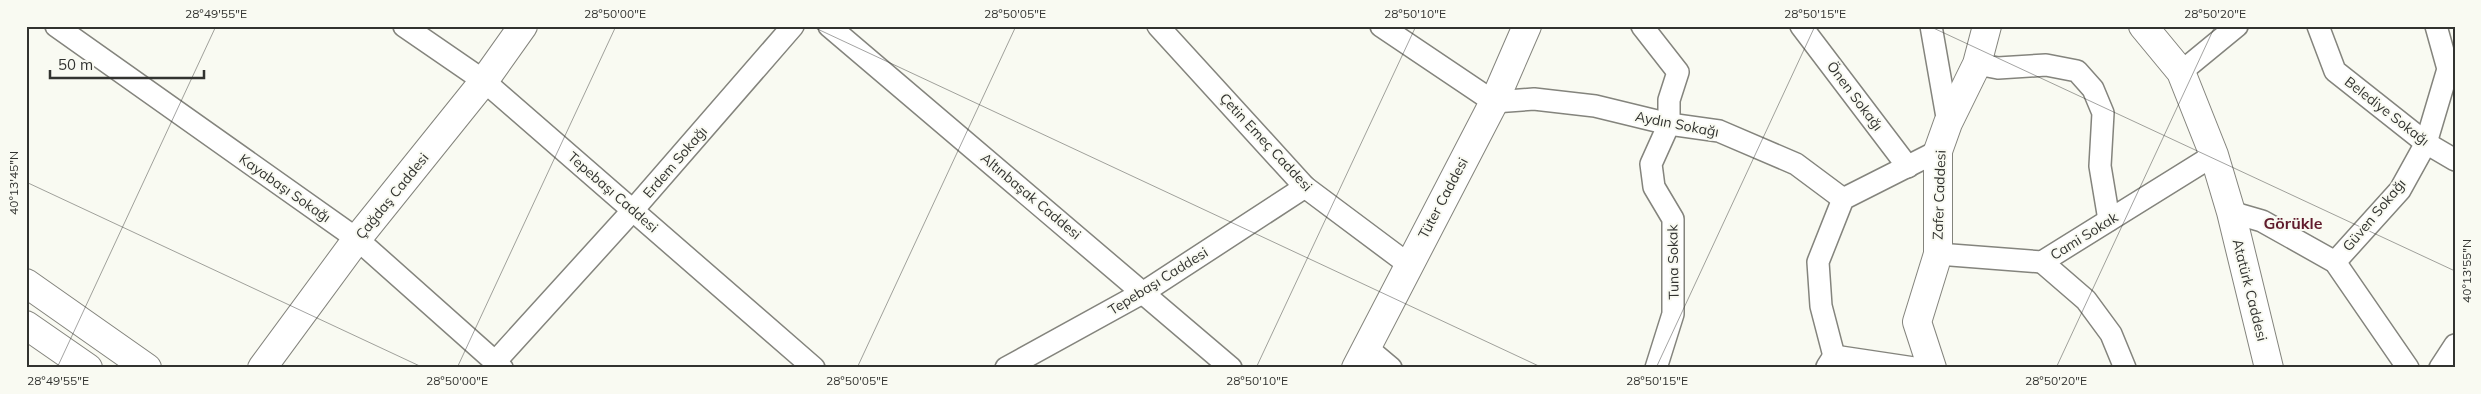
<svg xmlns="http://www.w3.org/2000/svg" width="2481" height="394" font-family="Mulish,sans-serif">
<rect width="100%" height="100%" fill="#f9faf2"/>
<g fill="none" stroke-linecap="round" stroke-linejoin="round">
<g stroke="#84847d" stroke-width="24">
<g id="street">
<path d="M 56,26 L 357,239 L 502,368"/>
<path d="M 404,26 L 484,81 L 814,368"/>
<path d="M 829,26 L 1231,368"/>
<path d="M 1158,26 L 1305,187 L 1408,264"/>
<path d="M 1381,26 L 1494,102 L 1534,99 L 1595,106 L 1669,124 L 1719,131 L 1796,164 L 1843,199"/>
<path d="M 1642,26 L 1678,72 L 1669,100 L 1669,124 L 1651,164 L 1654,187 L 1673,219 L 1673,314 L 1656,368"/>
<path d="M 1801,26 L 1908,167"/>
<path d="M 1931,26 L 1948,123"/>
<path d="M 2318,26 L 2335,71 L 2426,143 L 2455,160"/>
<path d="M 1977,64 L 1998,68 L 2046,65 L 2077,71 L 2093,89 L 2103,113 L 2100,166 L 2109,220"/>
<path d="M 2181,72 L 2237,26"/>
<path d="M 2231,212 L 2262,221 L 2335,262 L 2408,368"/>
<path d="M 1938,254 L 2042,262 L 2214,155"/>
<path d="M 2042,262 L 2086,300 L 2111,334 L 2125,368"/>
<path d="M 2335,262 L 2400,190 L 2426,143 L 2448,69 L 2436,26"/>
<path d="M 1366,347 L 1391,368"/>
<path d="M 1834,356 L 1821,306 L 1818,262 L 1843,199 L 1938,151"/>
<path d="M 495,362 L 633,210 L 793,26"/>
<path d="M 1827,367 L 1834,356 L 1914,368"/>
<path d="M 1006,368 L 1144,292 L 1305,187"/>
<path d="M 2440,368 L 2455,345"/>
</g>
</g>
<g stroke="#84847d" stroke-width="30">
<g id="secondary">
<path d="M 2143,26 L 2181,72 L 2214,155 L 2231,212 L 2269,368"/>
<path d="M 26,283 L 147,368"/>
<path d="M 26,325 L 88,368"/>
<path d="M 262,368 L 357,239 L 484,81 L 523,26"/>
<path d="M 1356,368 L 1494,102 L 1527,26"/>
<path d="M 1932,368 L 1917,322 L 1938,254 L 1938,151 L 1948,123 L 1977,64 L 1987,26"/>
</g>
</g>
<use href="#street" stroke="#fff" stroke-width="21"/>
<use href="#secondary" stroke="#fff" stroke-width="28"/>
</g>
<path fill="none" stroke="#323330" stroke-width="1" stroke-opacity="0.45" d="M 811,26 L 1543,368M 1929,26 L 2455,271M 26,182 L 424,368M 57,368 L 216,26M 457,368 L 616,26M 857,368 L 1016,26M 1256,368 L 1416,26M 1656,368 L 1815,26M 2056,368 L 2215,26"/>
<g text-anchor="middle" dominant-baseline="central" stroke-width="4" stroke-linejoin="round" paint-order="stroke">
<g font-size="14" fill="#323330" stroke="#f9faf2">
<text transform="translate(1855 96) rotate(53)">Önen Sokağı</text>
<text transform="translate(2387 111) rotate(38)">Belediye Sokağı</text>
<text transform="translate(1677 124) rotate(11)">Aydın Sokağı</text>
<text transform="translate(1266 142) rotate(47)">Çetin Emeç Caddesi</text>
<text transform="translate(675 162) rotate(-49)">Erdem Sokağı</text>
<text transform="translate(285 188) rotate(35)">Kayabaşı Sokağı</text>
<text transform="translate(613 192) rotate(41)">Tepebaşı Caddesi</text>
<text transform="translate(1939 195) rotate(-88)">Zafer Caddesi</text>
<text transform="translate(392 196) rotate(-51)">Çağdaş Caddesi</text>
<text transform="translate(1031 196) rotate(40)">Altınbaşak Caddesi</text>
<text transform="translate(1443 198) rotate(-62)">Tüter Caddesi</text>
<text transform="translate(2374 215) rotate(-50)">Güven Sokağı</text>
<text transform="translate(2084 236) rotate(-32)">Cami Sokak</text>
<text transform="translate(1673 262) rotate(-91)">Tuna Sokak</text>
<text transform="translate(1158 281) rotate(-32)">Tepebaşı Caddesi</text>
<text transform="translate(2250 290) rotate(76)">Atatürk Caddesi</text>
</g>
<g font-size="16" font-weight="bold" fill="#601b2c" stroke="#f9faf2">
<text x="2293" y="223">Görükle</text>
</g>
</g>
<rect width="2481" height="394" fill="none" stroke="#f9faf2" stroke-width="55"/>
<path d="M50 70v8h154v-8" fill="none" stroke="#323330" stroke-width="2.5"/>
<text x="58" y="70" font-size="15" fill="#323330" stroke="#f9faf2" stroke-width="4" paint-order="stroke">50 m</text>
<rect x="28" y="28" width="2426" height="338" fill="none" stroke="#323330" stroke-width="2"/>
<g font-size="12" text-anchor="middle" fill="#323330">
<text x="216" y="18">28°49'55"E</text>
<text x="615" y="18">28°50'00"E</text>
<text x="1015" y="18">28°50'05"E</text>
<text x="1415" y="18">28°50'10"E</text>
<text x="1815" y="18">28°50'15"E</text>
<text x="2215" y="18">28°50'20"E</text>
<text transform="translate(14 183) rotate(-90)" y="4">40°13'45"N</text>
<text transform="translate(2467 271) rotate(-90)" y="4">40°13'55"N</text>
<text x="58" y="385">28°49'55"E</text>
<text x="457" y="385">28°50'00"E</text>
<text x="857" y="385">28°50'05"E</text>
<text x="1257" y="385">28°50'10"E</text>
<text x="1657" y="385">28°50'15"E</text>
<text x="2056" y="385">28°50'20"E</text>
</g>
</svg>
